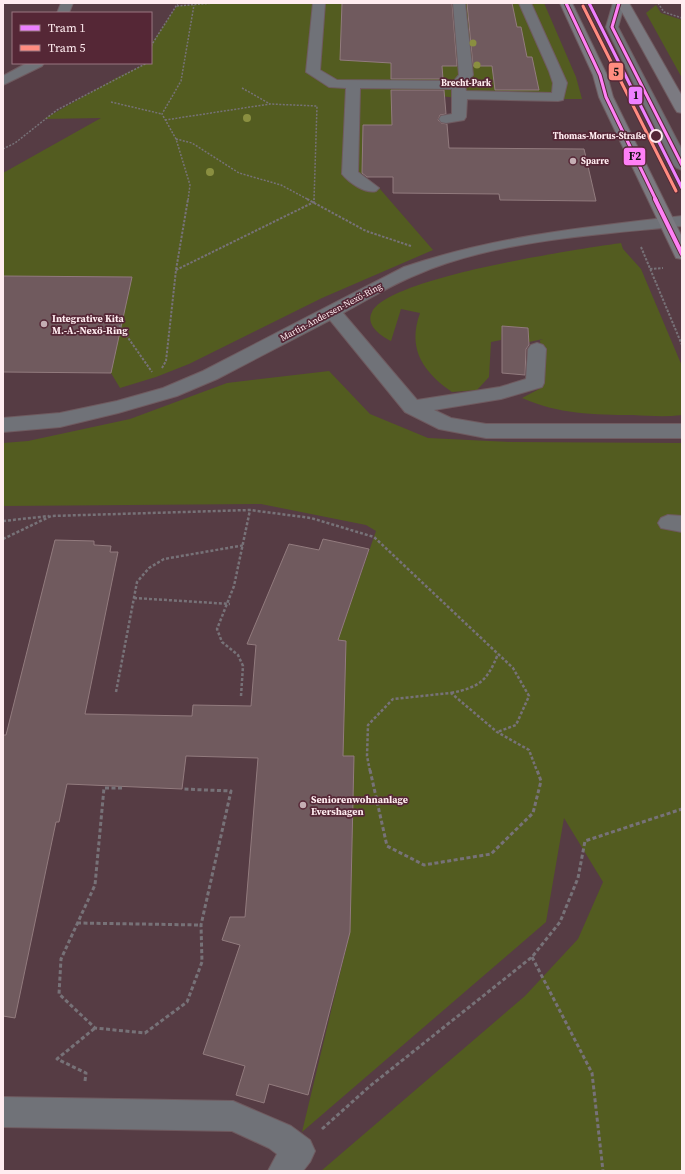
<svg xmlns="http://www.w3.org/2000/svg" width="685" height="1174" font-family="'Source Serif 4',serif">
<rect width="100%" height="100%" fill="#563c44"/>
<g fill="#535c20">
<path d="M 213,3 L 544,3 L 576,77 L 582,99 L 468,99 L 392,91 L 392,125 L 363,125 L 362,176 L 380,189 L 433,250 L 322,298 L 189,364 L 156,377 L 120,388 L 111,373 L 117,322 L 127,300 L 132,277 L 3,276 L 3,173 L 101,118 L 44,119 L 116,78 L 147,63 L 151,63 L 151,44 L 177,6 Z"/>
<path d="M 656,5 L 661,13 L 682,20 L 682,78 L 646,13 Z"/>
<path d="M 621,243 L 623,249 L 641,269 L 682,366 L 682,415 C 666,417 650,416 633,415 C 594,415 558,414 522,398 L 543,387 L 540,340 L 543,339 L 529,342 L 528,328 L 502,327 L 501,340 L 491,342 L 489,377 L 477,390 L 452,392 C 423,372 407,349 420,313 L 401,309 L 391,341 C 381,336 365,325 372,312 C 389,277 579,249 621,243 Z"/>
<path d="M 329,371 L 370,414 L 428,438 L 511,442 L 682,443 L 682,1171 L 321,1171 L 525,996 L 578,939 L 603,882 L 564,818 L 546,922 L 302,1132 L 350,932 L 353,756 L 337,756 L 343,741 L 346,642 L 338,640 L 376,531 L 366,525 L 261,504 L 3,506 L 3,443 L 28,441 L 130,419 L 227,383 Z"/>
</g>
<g fill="#705a5e" stroke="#927b7e">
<path d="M 342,3 L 452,3 L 457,66 L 442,66 L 443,79 L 391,79 L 391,63 L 340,60 Z"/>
<path d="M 467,3 L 512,3 L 517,27 L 521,27 L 527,57 L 532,57 L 539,90 L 495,90 L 492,66 L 473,66 Z"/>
<path d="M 391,90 L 444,90 L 446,114 L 440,115 L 438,120 L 441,123 L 447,124 L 449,148 L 584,149 L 596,201 L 500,200 L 499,194 L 393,193 L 393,177 L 367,177 L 362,173 L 363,125 L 392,125 Z"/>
<path d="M 3,276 L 132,277 L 111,373 L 3,372 Z"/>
<path d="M 502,326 L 528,328 L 529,345 L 526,349 L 525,375 L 502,373 Z"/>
<path d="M 323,539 L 369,549 L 338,640 L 346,641 L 343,756 L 354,756 L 350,932 L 308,1095 L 269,1084 L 264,1103 L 236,1095 L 245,1066 L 203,1054 L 240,945 L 222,940 L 230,917 L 245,917 L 258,758 L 186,756 L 182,789 L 67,784 L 59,822 L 56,822 L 15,1018 L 3,1016 L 3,735 L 6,735 L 55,540 L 94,541 L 94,545 L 111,546 L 110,552 L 118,552 L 85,714 L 192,716 L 193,705 L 251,706 L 256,645 L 247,644 L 289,544 L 319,550 Z"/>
</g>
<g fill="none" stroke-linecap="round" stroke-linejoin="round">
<g stroke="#6f5b60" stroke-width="2">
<g id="minor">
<path d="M 61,3 L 73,3 L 69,13 L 57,13 Z"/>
<path d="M 313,3 L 325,3 L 320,70 L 337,80 L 454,81 L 459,75 L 453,3 L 465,3 L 473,75 L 465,85 L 466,91 L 552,93 L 553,83 L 549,71 L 519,3 L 531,3 L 567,83 L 563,100 L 558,101 L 467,99 L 466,117 L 464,120 L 446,123 L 441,122 L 439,119 L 441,116 L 452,114 L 452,89 L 360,88 L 358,172 L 379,188 L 376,191 C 366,194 349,183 342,174 L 346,88 L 329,87 L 306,72 Z"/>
<path d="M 613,3 L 625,3 L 618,27 L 682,150 L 682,170 L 677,168 L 674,165 L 606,27 Z"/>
<path d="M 27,63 L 44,63 L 42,66 L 3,85 L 3,76 Z"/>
<path d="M 682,216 L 682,226 C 597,235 495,240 416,275 C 391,285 367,300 343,313 L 417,400 L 500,387 L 526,379 L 528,349 L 531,345 L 537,343 L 543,345 L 546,349 L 544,383 L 542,387 L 501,399 L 434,410 L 451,418 L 486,424 L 682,424 L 682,438 L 486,438 L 439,429 L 405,412 L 330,320 L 217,379 L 177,396 L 118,413 L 60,427 L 3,432 L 3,418 L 60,413 L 117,401 L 163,388 L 203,371 L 404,267 C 495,236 587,227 682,216 Z"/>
<path d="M 668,515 L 682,516 L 682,532 L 661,528 L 658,523 L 661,518 Z"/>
<path d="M 3,1097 L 233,1101 L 291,1126 L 310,1140 L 315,1151 L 310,1162 L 303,1171 L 268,1171 L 277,1154 L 269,1148 L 232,1131 L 3,1127 Z"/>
</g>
</g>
<g stroke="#6f5b60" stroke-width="2">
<g id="major">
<path d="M 560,3 L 572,3 L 607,75 L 613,97 L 682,237 L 682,259 L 676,258 L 674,254 L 599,97 L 593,75 Z"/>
<path d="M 617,3 L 629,3 L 682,96 L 682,113 L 677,112 L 675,109 Z"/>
</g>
</g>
<g stroke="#777278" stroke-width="1.5" stroke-dasharray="2 1.5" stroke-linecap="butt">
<path d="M 658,3 L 664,12 L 682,18"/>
<path d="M 177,6 L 213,3"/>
<path d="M 151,46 L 178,3"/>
<path d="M 242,88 L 270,104"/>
<path d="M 111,102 L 162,114"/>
<path d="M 165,120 L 270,104 L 317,106 L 314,200"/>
<path d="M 176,139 L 192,143 L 239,173 L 281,185 L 309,200"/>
<path d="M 3,149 L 15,143 L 57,110 L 147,63"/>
<path d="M 188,200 L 190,185 L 176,139 L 162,114 L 181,81 L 194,5"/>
</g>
<g stroke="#777278" stroke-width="2" stroke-dasharray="2.5 1.5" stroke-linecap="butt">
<path d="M 307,199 L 366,231 L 411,246"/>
<path d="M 641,247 L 682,345"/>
<path d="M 650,269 L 663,268"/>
<path d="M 176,270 L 314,202 L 314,199"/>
<path d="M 85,322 L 117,322 L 152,372"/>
<path d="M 162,368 L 166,361 L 176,270 L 188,199"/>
</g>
<g stroke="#777278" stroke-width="2.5" stroke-dasharray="3 2" stroke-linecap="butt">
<path d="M 3,521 L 49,516"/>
<path d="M 3,539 L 51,516 L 250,510 L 311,518 L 374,537 L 513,668 L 529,696 L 516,725 L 497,732"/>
<path d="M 134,598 L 230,604"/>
<path d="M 116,692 L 137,582 L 149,568 L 164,559 L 245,545"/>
<path d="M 451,693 C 480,687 487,681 498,654"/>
<path d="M 241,696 L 243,666 L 238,655 L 222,642 L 217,629 L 234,586 L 250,510"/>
<path d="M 370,771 L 367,756 L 368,725 L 393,699 L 451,693 L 497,732 L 529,750 L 537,771"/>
</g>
<g stroke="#777278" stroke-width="3" stroke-dasharray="4 2.5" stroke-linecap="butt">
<path d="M 370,770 L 387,846 L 424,865 L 491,854 L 533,813 L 541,781 L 537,770"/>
<path d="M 122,788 L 104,788 L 95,885 L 61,959 L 59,994 L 95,1028 L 145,1033 L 187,1002 L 202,962 L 201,925 L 231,791 L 182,789"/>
<path d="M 77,923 L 201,925"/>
<path d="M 532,957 L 592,1073 L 603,1171"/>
<path d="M 85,1081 L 86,1073 L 57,1059 L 95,1028"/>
<path d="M 322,1129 L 370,1086 L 532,957 L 560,922 L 578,878 L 585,841 L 682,809"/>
</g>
<use href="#minor" fill="#707278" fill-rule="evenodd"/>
<use href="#major" fill="#7b7a81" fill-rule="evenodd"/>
<g stroke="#552736" stroke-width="5">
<g id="bus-1-far1">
<path d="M 566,3 L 600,75 L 606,97 L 656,200"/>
<path d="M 619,3 L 612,27 L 682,165"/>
</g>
</g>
<g stroke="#552736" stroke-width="6">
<path id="bus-1" d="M 655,199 L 682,254"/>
</g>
<use href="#bus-1-far1" stroke="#ff80f6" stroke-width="3"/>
<use href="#bus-1" stroke="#ff80f6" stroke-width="4"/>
<g stroke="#552736" stroke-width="5">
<path id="tram-1" d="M 589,3 L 682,188"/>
</g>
<g stroke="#552736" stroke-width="5">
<path id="tram-2" d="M 583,6 L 676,191"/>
</g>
<use href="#tram-1" stroke="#ed80ff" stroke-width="3"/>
<use href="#tram-2" stroke="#ff8c80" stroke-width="3"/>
</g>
<g fill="#8a8f40">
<circle cx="473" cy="43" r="3.5"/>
<circle cx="477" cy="65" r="3.5"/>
<circle cx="247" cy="118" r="4"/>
<circle cx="210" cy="172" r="4"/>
</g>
<circle fill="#552736" stroke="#ffecf0" stroke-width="2" cx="656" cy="136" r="6"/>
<g fill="#c4aeb4" stroke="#552736" stroke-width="1.5">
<circle cx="573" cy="161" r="4"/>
<circle cx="44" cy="324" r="4"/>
<circle cx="303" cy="805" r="4"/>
</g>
<g text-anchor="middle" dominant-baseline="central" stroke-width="3.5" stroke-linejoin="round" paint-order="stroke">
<g font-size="9" font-weight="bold" fill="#ffecf0" stroke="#552736">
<text x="466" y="83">Brecht-Park</text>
</g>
<g font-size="9" font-weight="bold" fill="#ffecf0" stroke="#552736" text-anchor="end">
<text x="646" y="136">Thomas-Morus-Straße</text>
</g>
<g font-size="9" font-weight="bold" fill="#ffecf0" stroke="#552736" text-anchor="start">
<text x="581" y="161">Sparre</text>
</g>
<g font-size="9" fill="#ffecf0" stroke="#552736">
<text transform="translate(331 312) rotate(-28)">Martin-Andersen-Nexö-Ring</text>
</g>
<g font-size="10" font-weight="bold" fill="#ffecf0" stroke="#552736" text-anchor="start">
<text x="52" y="318">Integrative Kita<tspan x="52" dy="12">M.-A.-Nexö-Ring</tspan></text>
<text x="311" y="799">Seniorenwohnanlage<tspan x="311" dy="12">Evershagen</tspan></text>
</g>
</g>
<g stroke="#552736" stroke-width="1.5">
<rect x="608" y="62" width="16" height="19" rx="4" fill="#ff8c80"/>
<rect x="628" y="86" width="15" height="19" rx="4" fill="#ed80ff"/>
<rect x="623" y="147" width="23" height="19" rx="4" fill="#ff80f6"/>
</g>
<g font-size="11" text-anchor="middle" font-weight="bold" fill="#111">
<text x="616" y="76">5</text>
<text x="636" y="99">1</text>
<text x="635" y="160">F2</text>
</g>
<rect width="685" height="1174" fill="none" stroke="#ffecf0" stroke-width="8"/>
<rect x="12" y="12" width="140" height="52" fill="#552736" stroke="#997680"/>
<rect x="20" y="25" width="20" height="6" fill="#ed80ff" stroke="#997680"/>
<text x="48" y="32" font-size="12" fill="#ffecf0">Tram 1</text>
<rect x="20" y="45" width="20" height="6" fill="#ff8c80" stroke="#997680"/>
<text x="48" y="52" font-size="12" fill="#ffecf0">Tram 5</text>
</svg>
